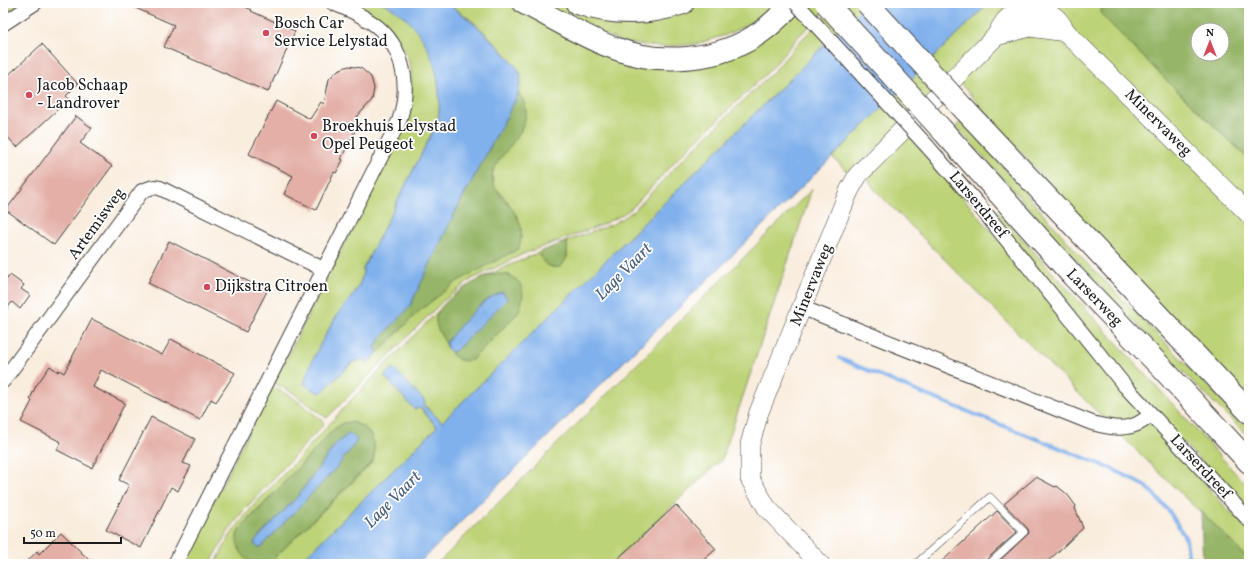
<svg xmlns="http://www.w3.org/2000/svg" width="1252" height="567" font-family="Vollkorn,serif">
<rect width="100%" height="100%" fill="#fff"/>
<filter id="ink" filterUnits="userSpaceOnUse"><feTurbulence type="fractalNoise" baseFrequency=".025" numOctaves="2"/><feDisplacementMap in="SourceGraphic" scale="8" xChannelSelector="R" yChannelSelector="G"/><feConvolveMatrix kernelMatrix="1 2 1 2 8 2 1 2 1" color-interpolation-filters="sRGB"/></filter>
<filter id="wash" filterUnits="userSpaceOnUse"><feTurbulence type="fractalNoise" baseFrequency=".012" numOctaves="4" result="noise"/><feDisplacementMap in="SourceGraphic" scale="16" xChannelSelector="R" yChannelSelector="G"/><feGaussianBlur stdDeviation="0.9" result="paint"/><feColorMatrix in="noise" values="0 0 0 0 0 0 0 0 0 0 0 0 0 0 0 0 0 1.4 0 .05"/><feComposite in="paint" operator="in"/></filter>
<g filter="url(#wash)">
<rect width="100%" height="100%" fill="#f9edde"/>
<g fill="#bdd377" stroke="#6c784a">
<path d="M 5,3 L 23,3 L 3,16 L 3,4 Z"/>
<path d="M 348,3 C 359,3 376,0 385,4 C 429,23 445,78 438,121 L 363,269 C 363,290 342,305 333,322 C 322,341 312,361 305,381 L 322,392 L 354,361 L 361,359 L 367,362 C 385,346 400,329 417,313 C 445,286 479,266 515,251 L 520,238 L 518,219 L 506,199 L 494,186 L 492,175 L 496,164 L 521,131 L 523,101 L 518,91 L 520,73 C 503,49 472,16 445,3 L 516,3 L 603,48 L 692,61 L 801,3 L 834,3 L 799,36 L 772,68 L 678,158 L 633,207 L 620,216 L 599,226 L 523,254 L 472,279 L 443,301 L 327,418 L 293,393 L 274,383 L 405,124 C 413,102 417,62 399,44 C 385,28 365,16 348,3 Z"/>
<path d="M 534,3 L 566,3 L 578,8 L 693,6 L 698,3 L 777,3 L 751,23 L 726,35 L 696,44 L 660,47 L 624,43 Z"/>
<path d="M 839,3 L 867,3 L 442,422 L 423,404 L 385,377 L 400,392 L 420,408 L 437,427 L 298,564 L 268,564 L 368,467 L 357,424 L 343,423 L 243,525 L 250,562 L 255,564 L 215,564 L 231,534 L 254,505 L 297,460 L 352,399 L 439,310 C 432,328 446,342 454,357 L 510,275 L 493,274 L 483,277 L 540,252 L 540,256 L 551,267 L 561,267 L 567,257 L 567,241 L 613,224 L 635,210 L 681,161 L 775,70 L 802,39 Z"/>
<path d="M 989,3 L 1102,3 L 1101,14 L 1170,84 L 1249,159 L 1249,203 L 1037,3 L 851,172 L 846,170 L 832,157 Z"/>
<path d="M 1016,35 L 1059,39 L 1249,221 L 1249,397 L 1127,272 L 959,82 L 996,45 Z"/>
<path d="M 963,121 L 1081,257 L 1249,428 L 1249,437 C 1146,339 1050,232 956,126 Z"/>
<path d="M 908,132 L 927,157 L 928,156 L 1165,438 L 1225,507 L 1249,530 L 1249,560 L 1086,401 L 875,190 L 867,178 Z"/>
<path d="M 964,175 L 1249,488 L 1249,512 L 1158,416 L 961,176 Z"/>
<path d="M 812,189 L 722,459 L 611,564 L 437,564 Z"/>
<path d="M 272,386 L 295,399 L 323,421 L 323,425 L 243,511 L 228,532 L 210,564 L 182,564 Z"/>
</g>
<g fill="#96b568" stroke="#596842" fill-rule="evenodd">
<path d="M 1102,3 L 1249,3 L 1249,159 L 1170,84 L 1101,14 ZM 1198,30 L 1222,30 L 1222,54 L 1198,54 Z"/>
<path d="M 518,91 C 521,97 526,104 526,111 C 526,128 512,144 502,156 C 498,162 493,168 492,175 C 490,197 534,212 518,249 L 456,282 L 418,312 L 378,353 L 375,347 L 456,210 L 516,99 Z"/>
<path d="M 567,241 L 567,257 L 561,267 C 550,268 541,265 540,252 Z"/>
<path d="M 493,274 C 521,272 530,291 517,314 L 472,360 C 463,362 456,361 451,352 L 455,351 L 507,299 L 476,310 L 462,324 L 446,343 C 441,336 435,327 436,317 C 439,301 478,278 493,274 Z"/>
<path d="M 350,422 C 370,426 378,441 373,461 L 268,564 C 263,564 257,565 253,563 C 241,558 234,542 238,532 L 334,429 L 343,423 ZM 336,444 L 337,467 L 303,502 L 255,541 L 298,496 Z"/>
<path d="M 1201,511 L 1249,560 L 1249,564 L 1203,564 Z"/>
</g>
<g fill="#81b1ec" stroke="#4e6684">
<path d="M 383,3 C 400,3 429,0 444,3 C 458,6 515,60 520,73 C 523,81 518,92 516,99 L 456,210 L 410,306 C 399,320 384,331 375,347 L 378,353 L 367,363 L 361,359 L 350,364 L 322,392 L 318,393 L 304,384 C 309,364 324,336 335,319 C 344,304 363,289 363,269 L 438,121 C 445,75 427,24 383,3 Z"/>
<path d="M 867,3 L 989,3 L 418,564 L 298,564 L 437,427 L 421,408 L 414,409 L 384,376 L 393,368 L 425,401 L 424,406 L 442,422 Z"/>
<path d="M 503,292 L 507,299 L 455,351 L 451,352 L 447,348 L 446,343 C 459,326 482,298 503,292 Z"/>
<path d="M 348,434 L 350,434 L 357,439 L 356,442 L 337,467 L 261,547 L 258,547 L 254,544 L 255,541 L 298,496 L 336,444 Z"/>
</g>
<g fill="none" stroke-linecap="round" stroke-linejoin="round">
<path stroke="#81b1ec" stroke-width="4" d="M 839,358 L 911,389 L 1110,468 L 1146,486 L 1169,511 L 1186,539 L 1189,564"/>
</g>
<g id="blocks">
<g fill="#e3afa6">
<path d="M 124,3 L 237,3 L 252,10 L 251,11 L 295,31 L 268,92 L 164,47 L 174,25 Z"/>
<path d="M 42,44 L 78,84 L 66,96 L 69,99 L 17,147 L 3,132 L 3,80 Z"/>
<path d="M 349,66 L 361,68 L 371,77 L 374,88 L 372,100 L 355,119 L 358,121 L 353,129 L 355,131 L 341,159 L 343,160 L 336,173 L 334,172 L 316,210 L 284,194 L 293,176 L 249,154 L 276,101 L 310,119 L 321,102 L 324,104 L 329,79 L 338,70 Z"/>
<path d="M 76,116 L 92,128 L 80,143 L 112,166 L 54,245 L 6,210 Z"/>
<path d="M 169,241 L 267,291 L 246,332 L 148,283 Z"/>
<path d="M 10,275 L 24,285 L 21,289 L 30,295 L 20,309 L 12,302 L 3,314 L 3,276 L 7,279 Z"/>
<path d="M 92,319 L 162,355 L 171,339 L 235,373 L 216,402 L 211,399 L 200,420 L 101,370 L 93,387 L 125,403 L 92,468 L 57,450 L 61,442 L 21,422 L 32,401 L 30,399 L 36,386 L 50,366 L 58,372 L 59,370 L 64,373 Z"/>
<path d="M 151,417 L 195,439 L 183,463 L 191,466 L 182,483 L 178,491 L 171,487 L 141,548 L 106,530 L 129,485 L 119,480 Z"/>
<path d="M 1036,477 L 1055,487 L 1057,486 L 1067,494 L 1076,506 L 1075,508 L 1083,528 L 1045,564 L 996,564 L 1029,533 L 1028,529 L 1004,504 Z"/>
<path d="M 676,505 L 716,549 L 699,564 L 612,564 Z"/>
<path d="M 997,511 L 1017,532 L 986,560 L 984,564 L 939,564 Z"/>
<path d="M 61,532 L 93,564 L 25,564 L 37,551 L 39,554 Z"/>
</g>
</g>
</g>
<g filter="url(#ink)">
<use href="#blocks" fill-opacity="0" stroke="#3d3b39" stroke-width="1"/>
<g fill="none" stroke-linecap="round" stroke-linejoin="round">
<g stroke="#3d3b39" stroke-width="8">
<path id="lane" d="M 916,564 L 990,497 L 1024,532 L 989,564"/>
</g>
<g stroke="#3d3b39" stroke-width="16">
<g id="street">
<path d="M 3,24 L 35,3"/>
<path d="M 928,147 L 977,203 L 1125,386 L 1249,520"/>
<path d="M 803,308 L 1092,423 C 1114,429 1133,432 1150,415"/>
<path d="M 3,381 L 142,191 L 153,187 L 160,188 L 323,269"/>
<path d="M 175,564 L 399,121 C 412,83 403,40 366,19 C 356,12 344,8 333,3"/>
</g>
</g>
<g stroke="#3d3b39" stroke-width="20">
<g id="secondary">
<path d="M 996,36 L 1030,27 L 1066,32"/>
<path d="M 820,564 L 767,508 L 750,479 L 750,444 L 759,412 L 849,191 L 858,175 L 996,36 C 999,31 1002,24 1006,20 C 1018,7 1042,6 1055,17 C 1060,21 1063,27 1066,32 L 1249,214"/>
</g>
</g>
<g stroke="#3d3b39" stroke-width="24">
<g id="primary">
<path d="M 524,3 C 554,18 583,37 614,48 C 660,66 721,61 761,32 C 773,24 783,13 793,3"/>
<path d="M 577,3 C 612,15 648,15 683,3"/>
<path d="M 964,109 L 1249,412"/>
<path d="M 943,131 L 1073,276 L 1162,368 L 1249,462"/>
</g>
</g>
<use href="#lane" stroke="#fff" stroke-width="7"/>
<use href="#street" stroke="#fff" stroke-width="14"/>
<use href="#secondary" stroke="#fff" stroke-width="19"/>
<use href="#primary" stroke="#fff" stroke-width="22"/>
<g stroke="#3d3b39" stroke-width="16" stroke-linecap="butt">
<path id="street-bridge" d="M 796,3 L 928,147"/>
</g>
<g stroke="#3d3b39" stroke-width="24" stroke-linecap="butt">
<g id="primary-bridge">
<path d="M 826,3 L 943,131"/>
<path d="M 867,3 L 964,109"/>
</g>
</g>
<use href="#street-bridge" stroke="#fff" stroke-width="14"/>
<use href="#primary-bridge" stroke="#fff" stroke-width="22"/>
</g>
</g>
<g fill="#d1495b" stroke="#fff" stroke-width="1.5">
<circle cx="266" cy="33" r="4"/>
<circle cx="29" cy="95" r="4"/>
<circle cx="314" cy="136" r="4"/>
<circle cx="207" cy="287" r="4"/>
</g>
<g text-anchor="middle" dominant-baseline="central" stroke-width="3.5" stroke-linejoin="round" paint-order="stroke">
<g font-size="16" fill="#1c1c1c" stroke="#fff" text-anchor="start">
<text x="274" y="24">Bosch Car<tspan x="274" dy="18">Service Lelystad</tspan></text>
<text x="37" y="86">Jacob Schaap<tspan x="37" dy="18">- Landrover</tspan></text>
<text x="322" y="127">Broekhuis Lelystad<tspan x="322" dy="18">Opel Peugeot</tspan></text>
<text x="215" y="287">Dijkstra Citroen</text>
</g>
<g font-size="16" fill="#1c1c1c" stroke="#fff">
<text transform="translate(1158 123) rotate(45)">Minervaweg</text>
<text transform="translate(978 205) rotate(50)">Larserdreef</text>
<text transform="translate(97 224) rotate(-54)">Artemisweg</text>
<text transform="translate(812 285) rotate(-68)">Minervaweg</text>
<text transform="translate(1094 298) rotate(46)">Larserweg</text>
<text transform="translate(1200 467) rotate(47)">Larserdreef</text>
</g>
<g font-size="17" font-style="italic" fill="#495f7a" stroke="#fff">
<text transform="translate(624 272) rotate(-45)">Lage Vaart</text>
<text transform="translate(393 500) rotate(-45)">Lage Vaart</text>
</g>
</g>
<rect width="1252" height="567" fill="none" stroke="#fff" stroke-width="16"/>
<g transform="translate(1210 42)"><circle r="19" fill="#ffffff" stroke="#a4a4a4"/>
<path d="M0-3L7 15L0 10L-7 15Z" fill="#d1495b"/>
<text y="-6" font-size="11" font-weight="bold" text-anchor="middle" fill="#1c1c1c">N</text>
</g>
<path d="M24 537v6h97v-6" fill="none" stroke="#1c1c1c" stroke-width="2"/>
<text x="30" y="537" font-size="12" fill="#1c1c1c" stroke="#ffffff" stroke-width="3" paint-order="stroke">50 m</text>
</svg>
